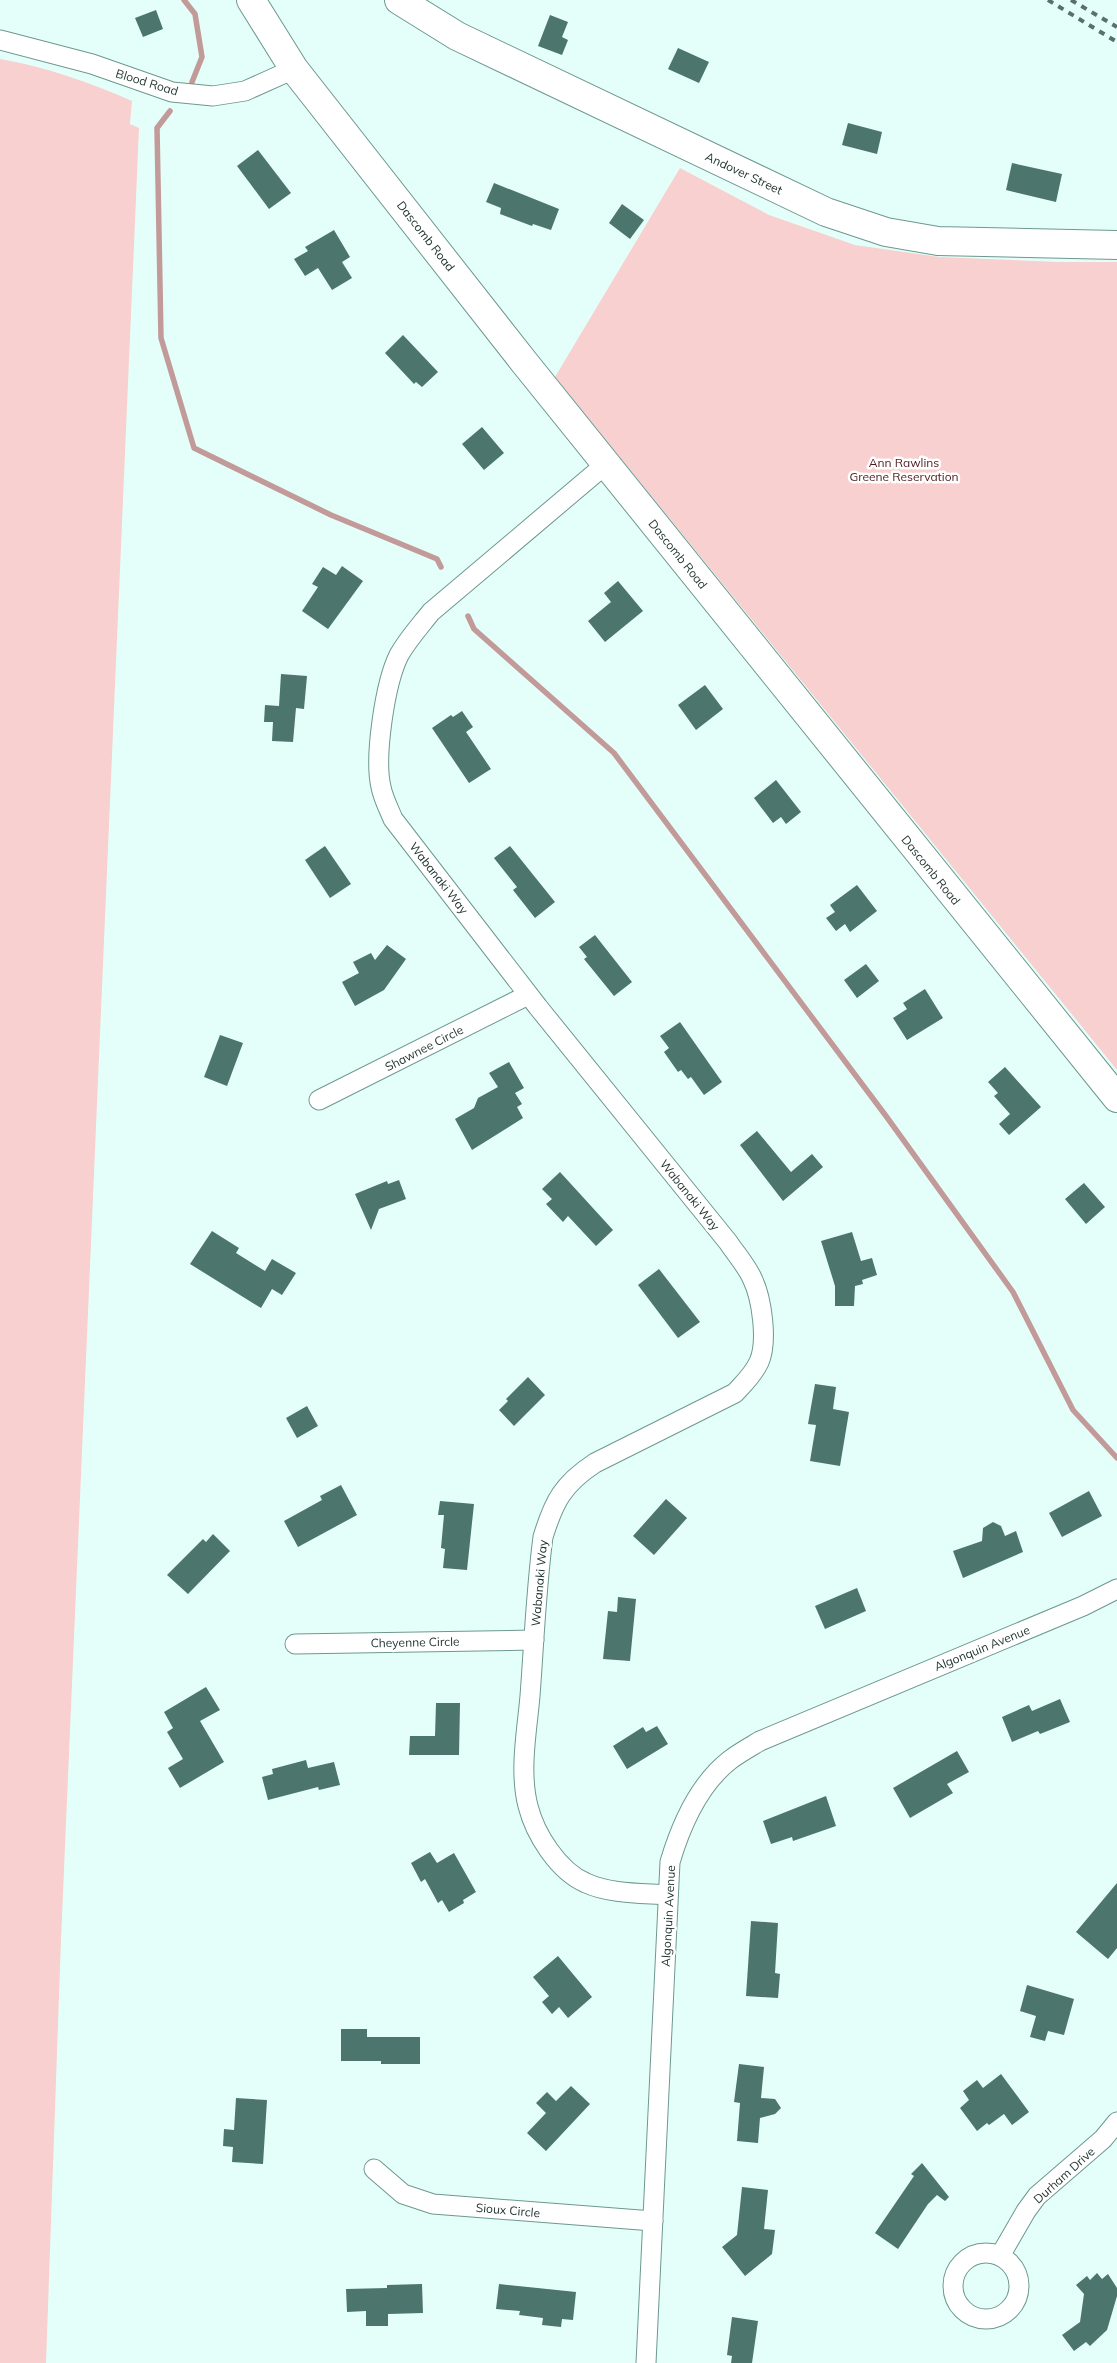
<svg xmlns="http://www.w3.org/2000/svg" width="1117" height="2363" font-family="Mulish,sans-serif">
<rect width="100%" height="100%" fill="#e4fff9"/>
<g fill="#f7d0cf">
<path d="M 0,59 C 46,67 89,82 132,101 L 130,124 L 139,128 L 61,1939 L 46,2363 L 0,2363 Z"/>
<path d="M 680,168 L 769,215 L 855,245 L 939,257 L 1058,262 L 1117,262 L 1117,1070 L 555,377 Z"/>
</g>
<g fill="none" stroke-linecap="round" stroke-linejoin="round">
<g stroke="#c29a99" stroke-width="5.5">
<path d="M 184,0 L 195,14 L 202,57 L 192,82"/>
<path d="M 170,111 L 157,128 L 161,338 L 194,448 L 331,515 L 437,559 L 441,567"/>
<path d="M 468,616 L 474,629 L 614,753 L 886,1116 L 1013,1292 L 1073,1410 L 1117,1458"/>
</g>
</g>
<g fill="#4b756d">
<path d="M 156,10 L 163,29 L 143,37 L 135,18 Z"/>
<path d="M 550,15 L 568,22 L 562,37 L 568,40 L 562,55 L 538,46 Z"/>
<path d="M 678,48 L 709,62 L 699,83 L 668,69 Z"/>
<path d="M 848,123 L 882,132 L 877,154 L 842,145 Z"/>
<path d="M 258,150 L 291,193 L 269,209 L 237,166 Z"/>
<path d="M 1012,163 L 1062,174 L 1056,202 L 1006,190 Z"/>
<path d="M 494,183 L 559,209 L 551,230 L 533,224 L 532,226 L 500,214 L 501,208 L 486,202 Z"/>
<path d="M 622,204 L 644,220 L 630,239 L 609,223 Z"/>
<path d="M 334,230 L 350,257 L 342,262 L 352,278 L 332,290 L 318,268 L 305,276 L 294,259 L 308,251 L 305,247 Z"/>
<path d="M 403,335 L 438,372 L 422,387 L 416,382 L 414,384 L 385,353 Z"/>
<path d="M 482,427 L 504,453 L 484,470 L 462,444 Z"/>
<path d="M 342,566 L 363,581 L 328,629 L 302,611 L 318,587 L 312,584 L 323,567 L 336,575 Z"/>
<path d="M 618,581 L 643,611 L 605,642 L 588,621 L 611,602 L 604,593 Z"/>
<path d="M 281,674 L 307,676 L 304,709 L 296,708 L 293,742 L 272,741 L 273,722 L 264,722 L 265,705 L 279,706 Z"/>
<path d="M 705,685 L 723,709 L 696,730 L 678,705 Z"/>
<path d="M 462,711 L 473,727 L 466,732 L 491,769 L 469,783 L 432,728 L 451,715 L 453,717 Z"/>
<path d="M 776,780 L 801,812 L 786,824 L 781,817 L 773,823 L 754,798 Z"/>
<path d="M 325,846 L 351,884 L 330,898 L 305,860 Z"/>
<path d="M 510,846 L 555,902 L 535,918 L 513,890 L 517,887 L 494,858 Z"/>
<path d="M 857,885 L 877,911 L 850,932 L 845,924 L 836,931 L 826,918 L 835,912 L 830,905 Z"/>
<path d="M 595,935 L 632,982 L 614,996 L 584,959 L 587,957 L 579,947 Z"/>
<path d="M 387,945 L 406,959 L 384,990 L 355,1006 L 342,982 L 359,973 L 353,962 L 371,953 L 375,960 Z"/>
<path d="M 866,964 L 879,981 L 857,998 L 844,980 Z"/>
<path d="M 925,989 L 943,1018 L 907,1040 L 893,1018 L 907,1009 L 903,1003 Z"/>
<path d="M 680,1022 L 722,1082 L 704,1095 L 691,1077 L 688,1079 L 681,1070 L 678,1072 L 664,1052 L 669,1048 L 660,1036 Z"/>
<path d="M 220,1035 L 243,1043 L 227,1086 L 204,1077 Z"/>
<path d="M 509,1062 L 524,1088 L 515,1093 L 522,1104 L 517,1107 L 523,1118 L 472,1150 L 455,1119 L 474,1108 L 478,1098 L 498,1087 L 489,1073 Z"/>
<path d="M 1005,1067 L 1041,1107 L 1009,1135 L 999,1124 L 1010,1114 L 994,1096 L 998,1093 L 988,1082 Z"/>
<path d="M 757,1131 L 791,1172 L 812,1154 L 823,1167 L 783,1201 L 740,1145 Z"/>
<path d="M 560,1172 L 613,1230 L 596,1246 L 568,1216 L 563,1222 L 546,1204 L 552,1199 L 542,1189 Z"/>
<path d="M 399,1180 L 406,1199 L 379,1209 L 371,1230 L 355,1194 L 387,1181 L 388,1184 Z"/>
<path d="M 1084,1183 L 1105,1207 L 1086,1224 L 1065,1199 Z"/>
<path d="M 212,1231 L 239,1248 L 236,1253 L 265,1271 L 272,1259 L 296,1273 L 282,1295 L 272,1289 L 261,1308 L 190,1264 Z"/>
<path d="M 852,1232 L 861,1261 L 872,1258 L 877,1275 L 862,1280 L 863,1284 L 855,1286 L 854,1306 L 835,1306 L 835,1286 L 821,1241 Z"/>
<path d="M 659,1269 L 700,1322 L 678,1338 L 638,1285 Z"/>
<path d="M 528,1377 L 545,1395 L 514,1426 L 499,1410 L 508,1401 L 506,1399 Z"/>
<path d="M 815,1384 L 836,1387 L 833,1409 L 849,1412 L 840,1466 L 810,1461 L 816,1425 L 808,1424 Z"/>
<path d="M 307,1406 L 318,1426 L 297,1438 L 286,1418 Z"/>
<path d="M 341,1485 L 357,1515 L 298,1547 L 284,1521 L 322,1500 L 320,1496 Z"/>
<path d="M 1089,1491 L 1102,1516 L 1062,1537 L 1049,1513 Z"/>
<path d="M 666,1499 L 687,1518 L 654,1555 L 633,1536 Z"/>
<path d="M 440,1501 L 474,1504 L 467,1570 L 443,1568 L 445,1549 L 441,1548 L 444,1515 L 438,1515 Z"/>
<path d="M 993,1522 L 1001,1526 L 1005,1536 L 1016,1531 L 1023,1552 L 963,1578 L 953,1551 L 982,1541 L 983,1528 Z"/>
<path d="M 213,1534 L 230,1551 L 188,1594 L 167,1575 L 203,1539 L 206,1542 Z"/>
<path d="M 857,1588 L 866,1611 L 825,1629 L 815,1606 Z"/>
<path d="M 618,1597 L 636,1599 L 630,1661 L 603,1659 L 608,1611 L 617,1612 Z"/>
<path d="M 206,1687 L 220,1710 L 200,1721 L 224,1762 L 180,1788 L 168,1768 L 183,1759 L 167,1732 L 173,1728 L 164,1712 Z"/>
<path d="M 1060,1699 L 1070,1722 L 1040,1734 L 1038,1731 L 1012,1742 L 1002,1717 L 1029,1705 L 1032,1711 Z"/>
<path d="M 436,1703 L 460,1703 L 459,1755 L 409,1755 L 410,1736 L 435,1736 Z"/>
<path d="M 657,1726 L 668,1744 L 627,1769 L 613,1746 L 643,1727 L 646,1732 Z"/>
<path d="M 957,1751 L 969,1772 L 947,1784 L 953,1793 L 910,1818 L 893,1788 Z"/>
<path d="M 306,1760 L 308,1768 L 334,1762 L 340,1785 L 319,1790 L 318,1787 L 268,1800 L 262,1777 L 273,1774 L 272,1769 Z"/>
<path d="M 826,1796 L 836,1826 L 793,1841 L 792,1837 L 771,1844 L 763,1821 Z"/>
<path d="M 430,1852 L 437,1863 L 454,1853 L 476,1892 L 463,1900 L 464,1903 L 449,1912 L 442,1900 L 438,1903 L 425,1879 L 421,1882 L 411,1863 Z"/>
<path d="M 1117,1883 L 1117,1948 L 1108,1959 L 1076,1932 Z"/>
<path d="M 751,1921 L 778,1923 L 775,1973 L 780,1974 L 778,1998 L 746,1996 Z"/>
<path d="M 558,1956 L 592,1997 L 568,2018 L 559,2007 L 552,2014 L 542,2002 L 549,1996 L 533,1977 Z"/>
<path d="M 1027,1985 L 1074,1999 L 1064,2035 L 1048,2031 L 1045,2041 L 1030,2037 L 1036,2016 L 1020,2011 Z"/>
<path d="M 341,2029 L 367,2029 L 367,2037 L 420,2037 L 420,2064 L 381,2064 L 381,2061 L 341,2061 Z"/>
<path d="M 739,2064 L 764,2067 L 761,2098 L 775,2099 L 781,2108 L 775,2114 L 760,2118 L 758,2143 L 737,2141 L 740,2103 L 734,2102 Z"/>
<path d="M 1001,2074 L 1029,2112 L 1012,2125 L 1004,2114 L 989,2125 L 987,2123 L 977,2131 L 960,2108 L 969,2100 L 963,2091 L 977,2080 L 983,2088 Z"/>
<path d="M 571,2086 L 590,2104 L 546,2151 L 527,2133 L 546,2113 L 536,2103 L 547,2092 L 556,2101 Z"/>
<path d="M 236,2098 L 267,2100 L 263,2164 L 232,2162 L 233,2147 L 223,2146 L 224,2129 L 234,2130 Z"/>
<path d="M 922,2163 L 949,2197 L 945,2201 L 937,2195 L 928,2204 L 898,2249 L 875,2233 L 914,2176 L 911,2174 Z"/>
<path d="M 742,2187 L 768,2190 L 764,2229 L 775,2230 L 772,2254 L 745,2276 L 722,2247 L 737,2235 Z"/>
<path d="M 1097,2273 L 1102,2279 L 1108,2274 L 1117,2288 L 1117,2296 L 1107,2330 L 1090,2346 L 1086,2342 L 1074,2351 L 1062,2335 L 1080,2322 L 1084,2294 L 1076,2285 L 1087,2276 L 1090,2280 Z"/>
<path d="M 422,2284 L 423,2313 L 388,2314 L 388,2326 L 366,2326 L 366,2311 L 347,2312 L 346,2289 L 387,2288 L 387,2285 Z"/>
<path d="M 499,2284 L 576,2292 L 573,2320 L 562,2319 L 561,2327 L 542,2325 L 543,2318 L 519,2315 L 520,2311 L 496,2309 Z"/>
<path d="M 732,2317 L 758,2321 L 752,2363 L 731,2363 L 732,2356 L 727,2355 Z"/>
</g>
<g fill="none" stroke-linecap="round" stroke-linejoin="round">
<g stroke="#6d988f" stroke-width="21">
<g id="minor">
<path d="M 0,40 L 92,64 L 172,92 L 213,96 L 245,91 L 294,69"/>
<path d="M 606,464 L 431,612 C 420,626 408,639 399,655 C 385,683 374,757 381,787 C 383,798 389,809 393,819 L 538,1007 L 728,1242 C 736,1254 746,1265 752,1278 C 762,1298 768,1342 759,1362 C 753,1375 744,1383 735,1393 L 595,1463 C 563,1484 554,1501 543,1537 C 536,1590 534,1643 530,1696 C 527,1731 519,1771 528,1806 C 535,1834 558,1871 586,1883 C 610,1894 642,1893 668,1895"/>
<path d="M 319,1100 L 528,995"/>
<path d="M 295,1644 L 534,1640"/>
<path d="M 374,2169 L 403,2194 L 433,2204 L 653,2221"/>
<circle cx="986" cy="2286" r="33"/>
<path d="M 1000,2256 L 1026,2211 L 1037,2196 L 1103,2139 L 1117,2122"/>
<path d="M 646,2363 L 670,1862 C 681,1825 699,1784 730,1760 C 739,1753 750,1747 760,1741 L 1083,1606 L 1117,1589"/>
</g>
</g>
<g stroke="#6d988f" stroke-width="30">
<g id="secondary">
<path d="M 251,0 L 294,69 L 524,362 L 1117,1098"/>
<path d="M 399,0 L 457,36 L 826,212 L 886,232 L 938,241 L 1117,245"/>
</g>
</g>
<use href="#minor" stroke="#fff" stroke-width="19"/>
<use href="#secondary" stroke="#fff" stroke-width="28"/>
<g stroke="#5a6e6a" stroke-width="4" stroke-dasharray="6 6" stroke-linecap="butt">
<path d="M 1048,0 L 1117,42"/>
<path d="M 1071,0 L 1117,27"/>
</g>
</g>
<g text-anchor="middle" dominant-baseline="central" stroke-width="5" stroke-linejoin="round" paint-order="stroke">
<g font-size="12" fill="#243632" stroke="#fff">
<text transform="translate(147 82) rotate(17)">Blood Road</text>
<text transform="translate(744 173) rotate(25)">Andover Street</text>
<text transform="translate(426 236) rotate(52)">Dascomb Road</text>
<text transform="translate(678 554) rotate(51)">Dascomb Road</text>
<text transform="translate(931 870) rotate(51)">Dascomb Road</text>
<text transform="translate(439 878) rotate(52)">Wabanaki Way</text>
<text transform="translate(424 1048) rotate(-27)">Shawnee Circle</text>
<text transform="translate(690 1195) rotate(51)">Wabanaki Way</text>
<text transform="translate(539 1583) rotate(-85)">Wabanaki Way</text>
<text transform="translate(415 1642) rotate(-1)">Cheyenne Circle</text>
<text transform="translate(982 1648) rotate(-22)">Algonquin Avenue</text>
<text transform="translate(668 1916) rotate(-87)">Algonquin Avenue</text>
<text transform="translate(1064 2175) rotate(-42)">Durham Drive</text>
<text transform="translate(508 2210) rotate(5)">Sioux Circle</text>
</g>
<g font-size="12" fill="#4e1b1d" stroke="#fff">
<text x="904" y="462">Ann Rawlins<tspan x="904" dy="14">Greene Reservation</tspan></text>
</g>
</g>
</svg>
